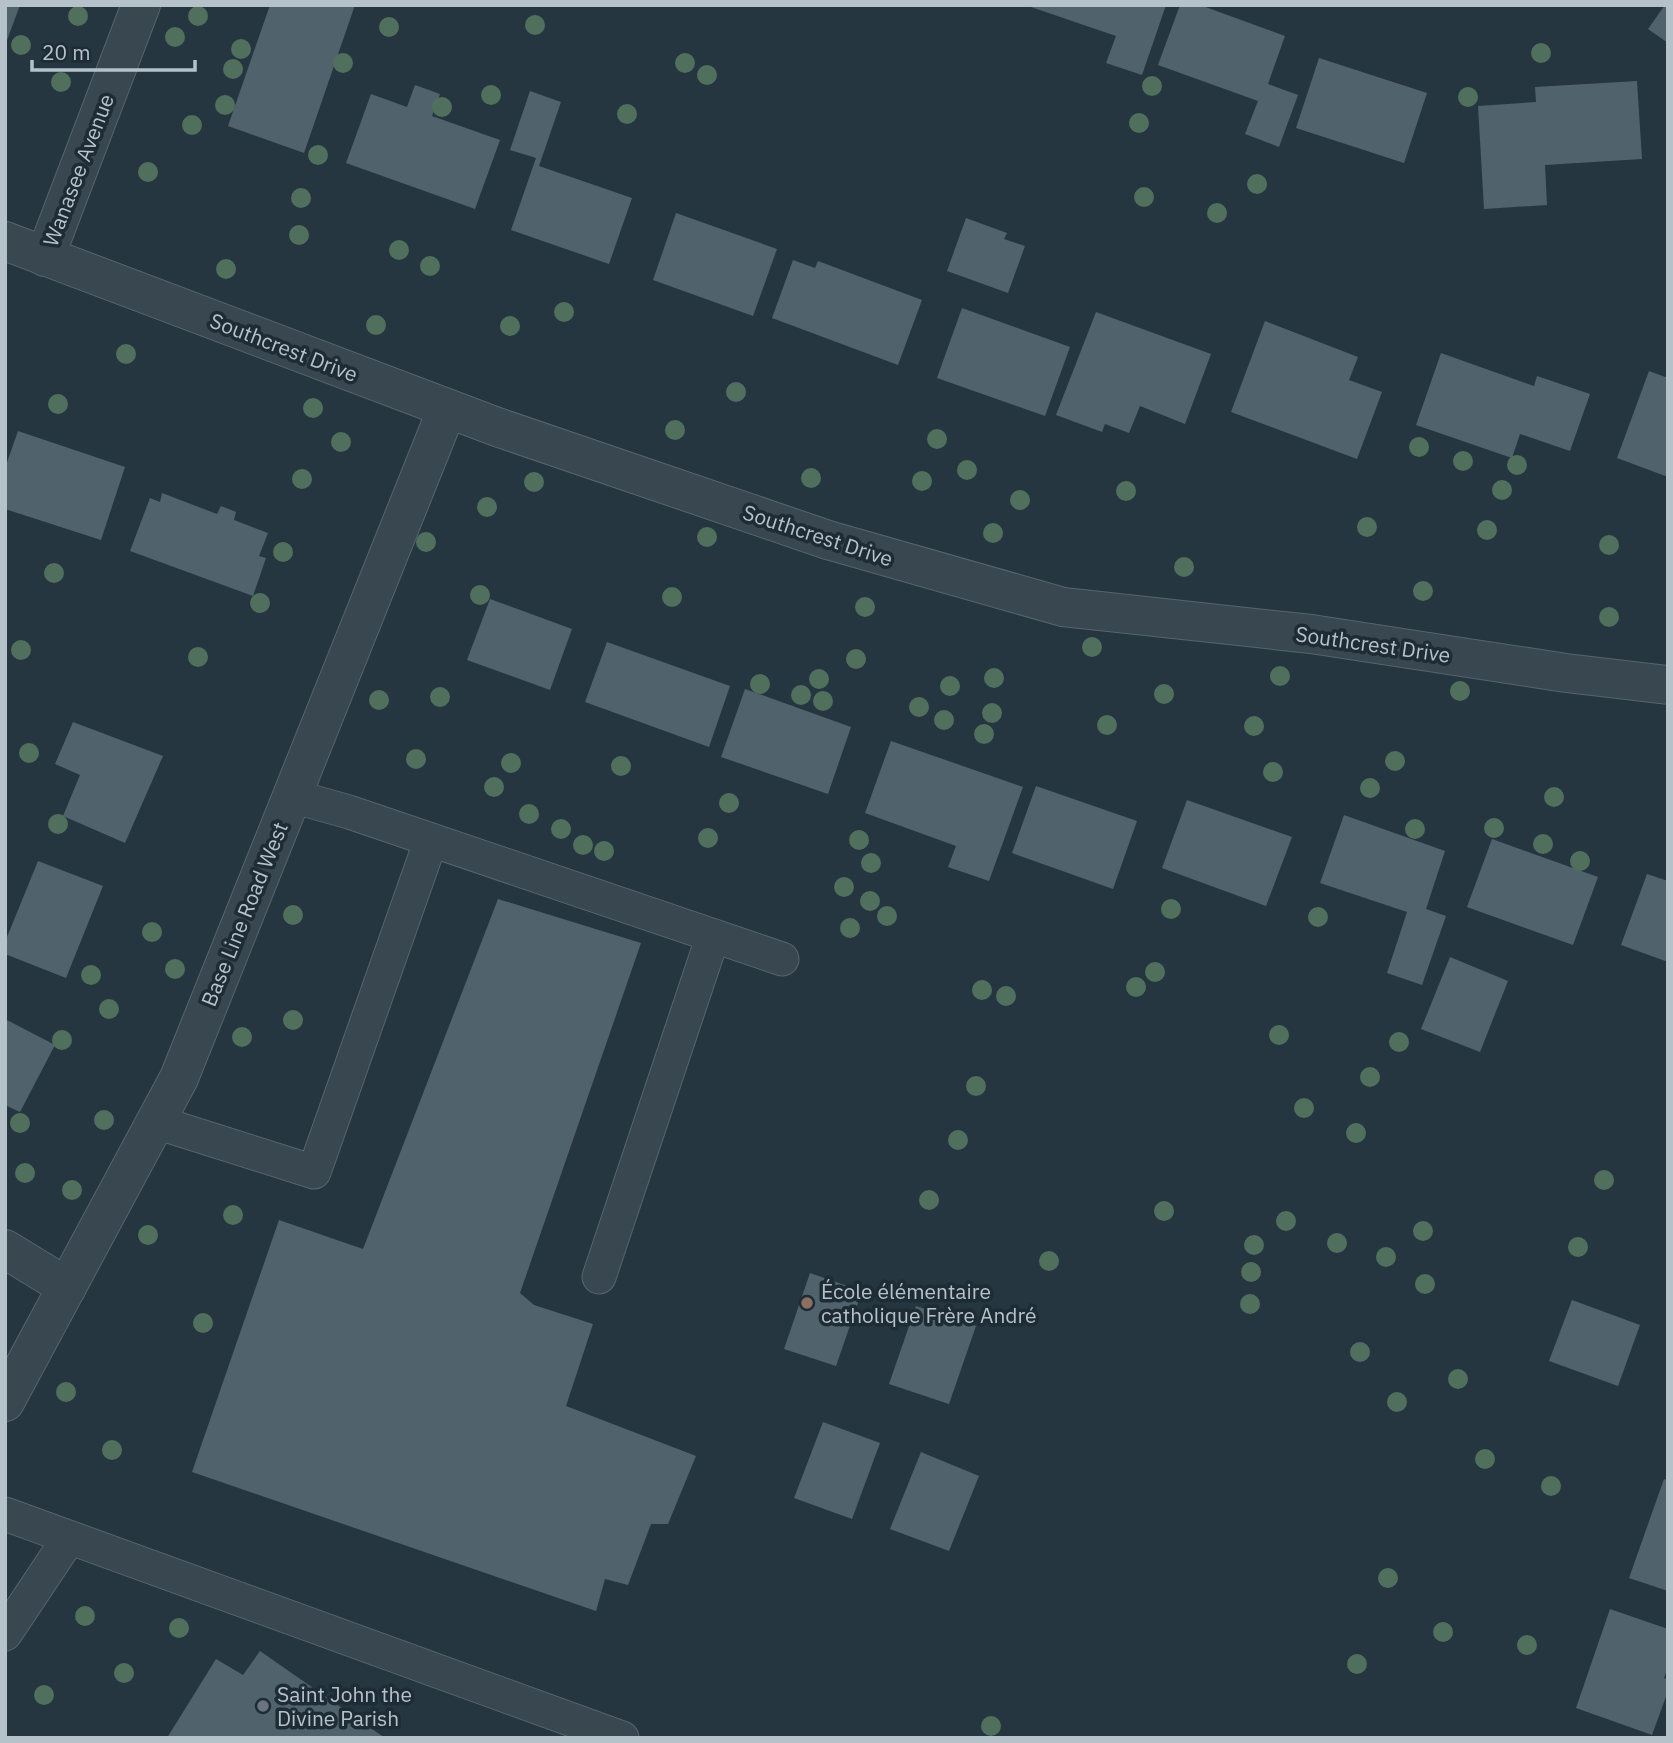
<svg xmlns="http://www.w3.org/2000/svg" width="1673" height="1743" font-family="'IBM Plex Sans',sans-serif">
<rect width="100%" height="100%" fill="#253640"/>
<g fill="#50636d">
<path d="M 5,5 L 20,5 L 6,43 L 5,43 Z"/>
<path d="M 270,5 L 355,5 L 304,153 L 228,126 Z"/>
<path d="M 1166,5 L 1142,75 L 1106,63 L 1116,36 L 1028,6 Z"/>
<path d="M 1180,5 L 1200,5 L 1285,36 L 1268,84 L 1298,95 L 1279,147 L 1245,134 L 1258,101 L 1158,65 Z"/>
<path d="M 1665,5 L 1668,5 L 1668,43 L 1648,29 Z"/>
<path d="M 1319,58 L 1427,93 L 1404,163 L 1296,128 Z"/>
<path d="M 1637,81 L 1642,159 L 1545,165 L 1547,205 L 1484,209 L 1478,106 L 1536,102 L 1535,87 Z"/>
<path d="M 415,85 L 440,94 L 432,116 L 500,140 L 475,209 L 346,163 L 371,94 L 407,107 Z"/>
<path d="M 530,91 L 561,102 L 539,166 L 632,198 L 609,264 L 511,230 L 536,158 L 510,150 Z"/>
<path d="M 676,213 L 777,249 L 753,316 L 653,280 Z"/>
<path d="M 966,218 L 1007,233 L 1004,239 L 1025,246 L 1008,293 L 947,271 Z"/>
<path d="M 793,260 L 815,268 L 818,261 L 922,300 L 898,365 L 772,318 Z"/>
<path d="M 962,308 L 1070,347 L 1045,416 L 937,378 Z"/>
<path d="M 1096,312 L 1211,354 L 1185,424 L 1140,406 L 1129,433 L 1105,424 L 1102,432 L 1056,415 Z"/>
<path d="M 1265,321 L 1358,357 L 1349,380 L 1382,392 L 1357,459 L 1231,412 Z"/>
<path d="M 1441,353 L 1534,386 L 1537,376 L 1590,394 L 1570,451 L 1520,434 L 1512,458 L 1416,425 Z"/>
<path d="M 1649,371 L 1668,378 L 1668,477 L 1617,458 Z"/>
<path d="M 18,431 L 125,467 L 101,540 L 5,509 L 5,468 Z"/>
<path d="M 162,493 L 217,514 L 221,506 L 236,512 L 234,520 L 268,533 L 259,556 L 266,558 L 253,596 L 130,551 L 150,498 L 160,502 Z"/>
<path d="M 490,599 L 572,629 L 550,690 L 467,660 Z"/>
<path d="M 607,642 L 730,686 L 709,747 L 585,702 Z"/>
<path d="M 745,689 L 851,727 L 828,794 L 721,757 Z"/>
<path d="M 73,722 L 163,756 L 125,843 L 63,816 L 80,775 L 55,764 Z"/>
<path d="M 891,741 L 1023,787 L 989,881 L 948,867 L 956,846 L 865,813 Z"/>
<path d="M 1036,786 L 1137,821 L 1113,889 L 1012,853 Z"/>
<path d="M 1187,800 L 1292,837 L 1266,906 L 1162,868 Z"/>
<path d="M 1344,815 L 1445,851 L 1426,909 L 1446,916 L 1422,985 L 1387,973 L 1407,912 L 1320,883 Z"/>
<path d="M 1492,839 L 1598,877 L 1573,945 L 1467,907 Z"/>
<path d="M 38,861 L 103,886 L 66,978 L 5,954 L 5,942 Z"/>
<path d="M 1647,874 L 1668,881 L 1668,962 L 1621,945 Z"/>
<path d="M 498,899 L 641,943 L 520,1293 L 534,1305 L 593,1324 L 566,1406 L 696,1456 L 668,1524 L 651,1524 L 628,1585 L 605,1579 L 596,1611 L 192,1472 L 279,1220 L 363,1249 Z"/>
<path d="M 1450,957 L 1508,981 L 1480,1052 L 1421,1029 Z"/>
<path d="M 5,1019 L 55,1045 L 20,1112 L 5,1105 Z"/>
<path d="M 810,1273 L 862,1291 L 836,1366 L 784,1349 Z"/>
<path d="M 1572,1300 L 1640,1325 L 1618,1386 L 1549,1361 Z"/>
<path d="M 916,1306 L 976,1326 L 949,1404 L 889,1384 Z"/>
<path d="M 823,1422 L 880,1443 L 852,1519 L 794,1498 Z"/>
<path d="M 921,1452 L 979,1476 L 949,1551 L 890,1529 Z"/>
<path d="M 1664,1479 L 1668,1481 L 1668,1591 L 1629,1578 Z"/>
<path d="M 1610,1609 L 1668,1629 L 1668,1667 L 1664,1678 L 1668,1680 L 1668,1691 L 1652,1735 L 1576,1708 Z"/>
<path d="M 260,1651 L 385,1738 L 167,1738 L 216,1659 L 243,1675 Z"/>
</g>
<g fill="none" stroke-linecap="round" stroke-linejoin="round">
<g stroke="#57656d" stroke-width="35">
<g id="service">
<path d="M 292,796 L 349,812 L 782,959"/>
<path d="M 156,1122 L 314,1172 L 431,840"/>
<path d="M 599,1277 L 713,936"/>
<path d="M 5,1514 L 622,1738"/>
<path d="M 5,1634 L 69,1538"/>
</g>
</g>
<g stroke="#57656d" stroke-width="40">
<g id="minor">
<path d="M 45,257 L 141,5"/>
<path d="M 5,1249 L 67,1287"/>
</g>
</g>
<g stroke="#57656d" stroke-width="40">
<g id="tertiary">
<path d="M 5,241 L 497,427 L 828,540 L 1063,607 L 1311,634 L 1566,673 L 1668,685"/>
<path d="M 5,1402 L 179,1078 L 447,409"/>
</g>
</g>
<use href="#service" stroke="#394750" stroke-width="33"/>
<use href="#minor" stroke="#394750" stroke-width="38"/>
<use href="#tertiary" stroke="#394750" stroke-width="38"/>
</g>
<g fill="#50705d">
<circle cx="78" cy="16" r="10"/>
<circle cx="198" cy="16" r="10"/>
<circle cx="535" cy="25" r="10"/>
<circle cx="389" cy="27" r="10"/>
<circle cx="175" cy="37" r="10"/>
<circle cx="21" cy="45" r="10"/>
<circle cx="241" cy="49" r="10"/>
<circle cx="1541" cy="53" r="10"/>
<circle cx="343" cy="63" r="10"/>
<circle cx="685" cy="63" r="10"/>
<circle cx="233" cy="69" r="10"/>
<circle cx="707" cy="75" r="10"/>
<circle cx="61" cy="82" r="10"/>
<circle cx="1152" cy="86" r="10"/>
<circle cx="491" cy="95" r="10"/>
<circle cx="1468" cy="97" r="10"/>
<circle cx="225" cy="105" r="10"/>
<circle cx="442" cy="107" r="10"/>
<circle cx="627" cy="114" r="10"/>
<circle cx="1139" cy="123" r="10"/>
<circle cx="192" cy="125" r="10"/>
<circle cx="318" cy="155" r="10"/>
<circle cx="148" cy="172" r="10"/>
<circle cx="1257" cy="184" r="10"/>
<circle cx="1144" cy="197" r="10"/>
<circle cx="301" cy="198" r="10"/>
<circle cx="1217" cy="213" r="10"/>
<circle cx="299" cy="235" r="10"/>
<circle cx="399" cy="250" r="10"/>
<circle cx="430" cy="266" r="10"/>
<circle cx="226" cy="269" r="10"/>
<circle cx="564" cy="312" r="10"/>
<circle cx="376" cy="325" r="10"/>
<circle cx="510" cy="326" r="10"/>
<circle cx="126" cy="354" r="10"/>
<circle cx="736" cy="392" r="10"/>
<circle cx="58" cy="404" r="10"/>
<circle cx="313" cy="408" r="10"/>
<circle cx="675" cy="430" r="10"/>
<circle cx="937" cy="439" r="10"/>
<circle cx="341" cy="442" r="10"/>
<circle cx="1419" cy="447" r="10"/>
<circle cx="1463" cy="461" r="10"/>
<circle cx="1517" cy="465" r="10"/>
<circle cx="967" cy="470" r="10"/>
<circle cx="811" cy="478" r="10"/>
<circle cx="302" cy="479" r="10"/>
<circle cx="922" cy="481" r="10"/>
<circle cx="534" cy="482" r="10"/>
<circle cx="1502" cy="490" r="10"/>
<circle cx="1126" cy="491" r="10"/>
<circle cx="1020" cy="500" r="10"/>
<circle cx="487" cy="507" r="10"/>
<circle cx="1367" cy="527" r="10"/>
<circle cx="1487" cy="530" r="10"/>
<circle cx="993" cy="533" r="10"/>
<circle cx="707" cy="537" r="10"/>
<circle cx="426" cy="542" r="10"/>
<circle cx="1609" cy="545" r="10"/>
<circle cx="283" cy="552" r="10"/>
<circle cx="1184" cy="567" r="10"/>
<circle cx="54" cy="573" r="10"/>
<circle cx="1423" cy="591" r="10"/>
<circle cx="480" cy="595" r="10"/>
<circle cx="672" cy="597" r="10"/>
<circle cx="260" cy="603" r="10"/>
<circle cx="865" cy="607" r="10"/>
<circle cx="1609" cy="617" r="10"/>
<circle cx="1092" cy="647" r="10"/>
<circle cx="21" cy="650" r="10"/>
<circle cx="198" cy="657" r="10"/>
<circle cx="856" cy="659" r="10"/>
<circle cx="1280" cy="676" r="10"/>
<circle cx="994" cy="678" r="10"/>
<circle cx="819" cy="679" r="10"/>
<circle cx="760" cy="684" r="10"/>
<circle cx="950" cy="686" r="10"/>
<circle cx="1460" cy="691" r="10"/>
<circle cx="1164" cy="694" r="10"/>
<circle cx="801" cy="695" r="10"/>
<circle cx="440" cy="697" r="10"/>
<circle cx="379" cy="700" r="10"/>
<circle cx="823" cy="701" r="10"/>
<circle cx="919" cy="707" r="10"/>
<circle cx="992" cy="713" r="10"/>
<circle cx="944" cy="720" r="10"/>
<circle cx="1107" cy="725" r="10"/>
<circle cx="1254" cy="726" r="10"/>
<circle cx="984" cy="734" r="10"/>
<circle cx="29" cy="753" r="10"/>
<circle cx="416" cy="759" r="10"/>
<circle cx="1395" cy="761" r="10"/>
<circle cx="511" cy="763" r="10"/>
<circle cx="621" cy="766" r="10"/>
<circle cx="1273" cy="772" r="10"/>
<circle cx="494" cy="787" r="10"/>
<circle cx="1370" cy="788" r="10"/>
<circle cx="1554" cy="797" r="10"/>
<circle cx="729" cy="803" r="10"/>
<circle cx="529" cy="814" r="10"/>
<circle cx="58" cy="824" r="10"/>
<circle cx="1494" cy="828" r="10"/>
<circle cx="561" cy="829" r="10"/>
<circle cx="1415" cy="829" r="10"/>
<circle cx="708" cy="838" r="10"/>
<circle cx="859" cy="840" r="10"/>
<circle cx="1543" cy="844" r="10"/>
<circle cx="583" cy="845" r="10"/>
<circle cx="604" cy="851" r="10"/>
<circle cx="1580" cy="861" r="10"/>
<circle cx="871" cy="863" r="10"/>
<circle cx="844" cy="887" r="10"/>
<circle cx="870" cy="901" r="10"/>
<circle cx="1171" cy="909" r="10"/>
<circle cx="293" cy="915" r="10"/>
<circle cx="887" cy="916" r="10"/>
<circle cx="1318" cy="917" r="10"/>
<circle cx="850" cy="928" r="10"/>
<circle cx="152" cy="932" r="10"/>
<circle cx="175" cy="969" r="10"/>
<circle cx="1155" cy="972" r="10"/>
<circle cx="91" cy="975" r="10"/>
<circle cx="1136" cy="987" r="10"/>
<circle cx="982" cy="990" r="10"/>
<circle cx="1006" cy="996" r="10"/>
<circle cx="109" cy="1009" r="10"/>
<circle cx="293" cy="1020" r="10"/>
<circle cx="1279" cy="1035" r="10"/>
<circle cx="242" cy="1037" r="10"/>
<circle cx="62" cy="1040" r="10"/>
<circle cx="1399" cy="1042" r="10"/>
<circle cx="1370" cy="1077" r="10"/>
<circle cx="976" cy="1086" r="10"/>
<circle cx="1304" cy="1108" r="10"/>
<circle cx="104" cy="1120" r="10"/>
<circle cx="20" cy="1123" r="10"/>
<circle cx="1356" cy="1133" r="10"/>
<circle cx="958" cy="1140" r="10"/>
<circle cx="25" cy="1173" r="10"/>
<circle cx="1604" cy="1180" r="10"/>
<circle cx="72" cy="1190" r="10"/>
<circle cx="929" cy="1200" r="10"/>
<circle cx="1164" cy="1211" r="10"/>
<circle cx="233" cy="1215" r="10"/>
<circle cx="1286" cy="1221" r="10"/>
<circle cx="1423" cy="1231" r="10"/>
<circle cx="148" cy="1235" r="10"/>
<circle cx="1337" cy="1243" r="10"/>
<circle cx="1254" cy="1245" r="10"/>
<circle cx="1578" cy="1247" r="10"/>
<circle cx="1386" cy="1257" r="10"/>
<circle cx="1049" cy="1261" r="10"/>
<circle cx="1251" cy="1272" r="10"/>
<circle cx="1425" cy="1284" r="10"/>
<circle cx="1250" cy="1304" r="10"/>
<circle cx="203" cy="1323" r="10"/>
<circle cx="1360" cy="1352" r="10"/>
<circle cx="1458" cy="1379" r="10"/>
<circle cx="66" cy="1392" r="10"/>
<circle cx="1397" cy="1402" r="10"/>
<circle cx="112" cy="1450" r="10"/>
<circle cx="1485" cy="1459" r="10"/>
<circle cx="1551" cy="1486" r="10"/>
<circle cx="1388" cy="1578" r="10"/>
<circle cx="85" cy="1616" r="10"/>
<circle cx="179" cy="1628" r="10"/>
<circle cx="1443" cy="1632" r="10"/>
<circle cx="1527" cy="1645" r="10"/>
<circle cx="1357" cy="1664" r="10"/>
<circle cx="124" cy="1673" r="10"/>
<circle cx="44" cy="1695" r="10"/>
<circle cx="991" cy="1726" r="10"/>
</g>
<circle fill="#8d6e63" stroke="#1e2c35" stroke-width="2.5" cx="807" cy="1303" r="7"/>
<circle fill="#6b7280" stroke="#1e2c35" stroke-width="2.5" cx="263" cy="1706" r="7"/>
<g text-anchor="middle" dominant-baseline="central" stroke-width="7" stroke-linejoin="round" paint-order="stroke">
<g font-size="21" fill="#b6c2ca" stroke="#1e2c35">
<text transform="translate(78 170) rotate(-69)">Wanasee Avenue</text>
<text transform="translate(284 347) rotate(21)">Southcrest Drive</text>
<text transform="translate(818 535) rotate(18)">Southcrest Drive</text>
<text transform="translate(1373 644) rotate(8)">Southcrest Drive</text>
<text transform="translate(244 914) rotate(-68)">Base Line Road West</text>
</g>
<g font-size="21" fill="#b6c2ca" stroke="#1e2c35" text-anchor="start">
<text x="821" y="1291">École élémentaire<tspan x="821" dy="24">catholique Frère André</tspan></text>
<text x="277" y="1694">Saint John the<tspan x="277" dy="24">Divine Parish</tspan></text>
</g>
</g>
<rect width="1673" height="1743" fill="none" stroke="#b6c2ca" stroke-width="14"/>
<path d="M32 60v10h163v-10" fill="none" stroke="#b6c2ca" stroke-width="3.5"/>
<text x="42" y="60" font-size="21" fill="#b6c2ca" stroke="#1e2c35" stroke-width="5" paint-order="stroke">20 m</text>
</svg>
